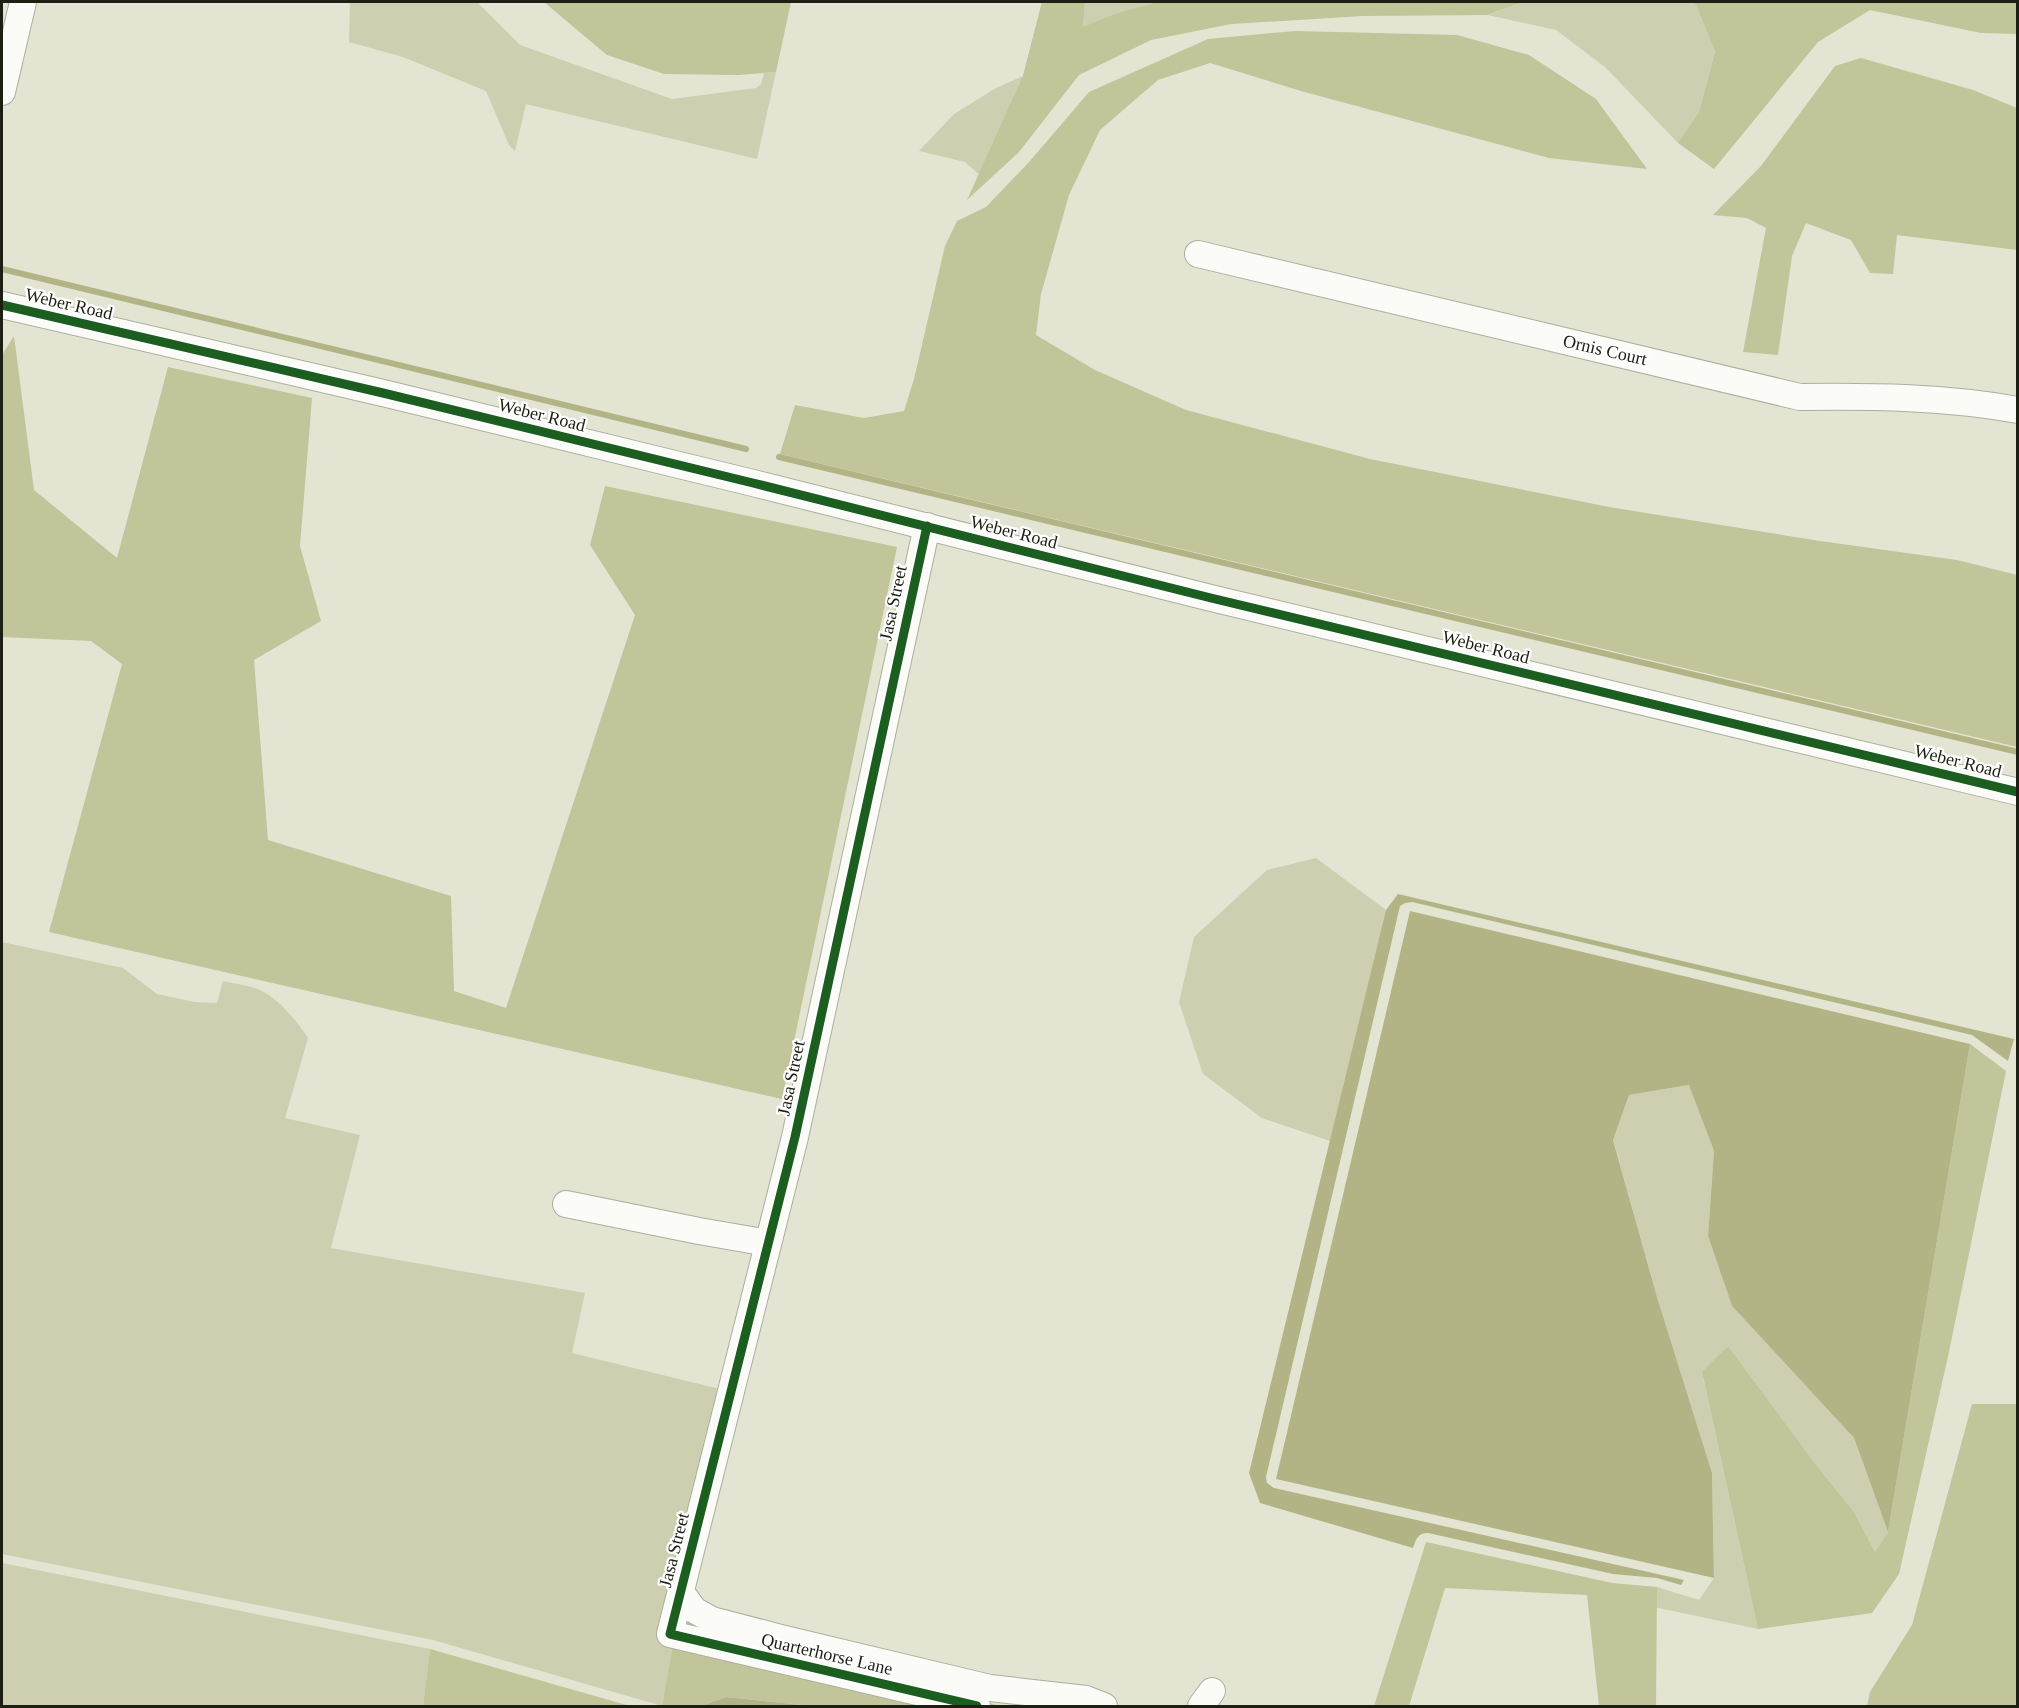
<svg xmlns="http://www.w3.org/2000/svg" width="2019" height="1708" font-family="'Times New Roman',serif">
<rect width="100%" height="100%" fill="#e4e4d3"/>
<g fill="#cecfb0">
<path d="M 350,2 L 477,2 L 520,45 L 672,99 L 756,88 L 761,84 L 764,73 L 776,72 L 757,159 L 526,104 L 515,151 L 509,145 L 486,91 L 403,57 L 349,42 Z"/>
<path d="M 1042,2 L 1059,2 L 980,175 L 965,162 L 919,151 L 954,114 L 996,88 L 1023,76 Z"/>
<path d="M 1085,2 L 1157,2 L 1117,13 L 1083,28 Z"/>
<path d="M 1520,2 L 1692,2 L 1696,5 L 1715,50 L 1699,112 L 1678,143 L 1605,67 L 1556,30 L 1488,15 L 1520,3 Z"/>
<path d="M 1316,858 L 1386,910 L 1330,1141 L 1262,1118 L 1203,1074 L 1179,1002 L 1194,937 L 1267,870 Z"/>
<path d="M 2,942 L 123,968 L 157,994 L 195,1002 L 217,1003 L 223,981 C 235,984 249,985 260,990 C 278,998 298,1022 308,1038 L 285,1118 L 360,1135 L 331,1248 L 585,1293 L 572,1353 L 724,1390 L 662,1706 L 433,1640 L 2,1554 Z"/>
<path d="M 1690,1085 L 1714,1151 L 1708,1236 L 1732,1306 L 1854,1438 L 1888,1532 L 1875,1552 L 1854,1512 L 1817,1466 L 1728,1346 L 1702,1373 L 1758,1629 L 1654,1607 L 1657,1587 L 1699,1600 L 1714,1578 L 1712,1473 L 1657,1297 L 1613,1139 L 1629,1095 Z"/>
<path d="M 2,1563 L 430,1649 L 423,1706 L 2,1706 Z"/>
</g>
<g fill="#c2c49a">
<path d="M 544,2 L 791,2 L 776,72 L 738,75 L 664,74 L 607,55 Z"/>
<path d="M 1042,2 L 1085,2 L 1083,27 L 1117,13 L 1157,2 L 1520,2 L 1520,3 L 1487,15 L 1363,16 L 1231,24 L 1151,40 L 1079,75 L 1019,152 L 967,200 L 1023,76 Z"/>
<path d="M 1692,2 L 2017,2 L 2017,34 L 1981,33 L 1870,10 L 1818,42 L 1714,169 L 1678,143 L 1699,112 L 1715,51 L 1696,5 Z"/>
<path d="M 1295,31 L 1457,35 L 1529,55 L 1596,99 L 1647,169 L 1549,158 L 1301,91 L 1210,63 L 1158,80 L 1100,130 L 1069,195 L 1041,294 L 1036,335 L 1095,370 L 1186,410 L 1370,459 L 1609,507 L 1820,541 L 1957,560 L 2017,575 L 2017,747 L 780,454 L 795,405 L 864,418 L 904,411 L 914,379 L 945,246 L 957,221 L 986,207 L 1030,161 L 1089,92 L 1208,39 Z"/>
<path d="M 1861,58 L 1973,90 L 2017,108 L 2017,250 L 1897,235 L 1893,274 L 1870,273 L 1851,240 L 1806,223 L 1792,256 L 1778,355 L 1743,352 L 1766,228 L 1747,218 L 1713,215 L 1761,166 L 1835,66 Z"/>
<path d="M 14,336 L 34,490 L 117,558 L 168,367 L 312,398 L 300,546 L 321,621 L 254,660 L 268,840 L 451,896 L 454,991 L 506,1008 L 635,615 L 590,545 L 605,486 L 897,547 L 782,1099 L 49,932 L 122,664 L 91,641 L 2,637 L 2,355 Z"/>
<path d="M 1970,1044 L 2006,1071 L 1949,1352 L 1899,1574 L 1872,1613 L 1758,1629 L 1702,1372 L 1728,1346 L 1817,1466 L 1854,1512 L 1875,1552 L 1888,1532 Z"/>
<path d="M 1972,1404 L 2017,1404 L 2017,1706 L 1867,1706 L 1870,1692 L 1912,1625 Z"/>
<path d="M 1426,1542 L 1612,1583 L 1657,1587 L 1656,1706 L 1599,1706 L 1587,1595 L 1445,1588 L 1409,1706 L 1374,1706 Z"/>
<path d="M 678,1619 L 1000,1706 L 812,1706 L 726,1697 L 702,1706 L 662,1706 Z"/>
<path d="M 430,1649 L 630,1706 L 423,1706 Z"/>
</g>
<g fill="#b3b485">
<path d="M 1398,894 L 2014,1039 L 2008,1061 L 1972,1035 L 1412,902 L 1405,903 L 1400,906 L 1266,1477 L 1267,1483 L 1274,1488 L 1684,1580 L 1681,1585 L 1657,1578 L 1613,1574 L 1428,1533 C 1418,1533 1416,1539 1413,1548 L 1260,1503 L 1249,1473 L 1384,918 L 1386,910 Z"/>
<path d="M 1410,911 L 1970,1044 L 1888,1532 L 1854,1438 L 1732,1306 L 1708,1236 L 1714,1151 L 1689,1085 L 1629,1095 L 1613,1140 L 1657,1297 L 1712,1473 L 1714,1578 L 1276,1479 Z"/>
<path d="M 726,1697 L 811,1706 L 812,1706 L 702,1706 Z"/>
</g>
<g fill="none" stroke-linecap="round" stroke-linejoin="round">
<g stroke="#b3b485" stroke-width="6">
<path d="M 2,269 L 746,449"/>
<path d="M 779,457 L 2018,752"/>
</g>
<g stroke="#aeaea0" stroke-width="28">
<g id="minor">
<path d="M 2,92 L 23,2"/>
<path d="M 1198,254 L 1800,397 C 1873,396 1946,397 2018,410"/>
<path d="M 2,305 L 383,393 L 753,483 L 1211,598 L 2018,792"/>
<path d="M 927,526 L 795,1137 L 670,1634 L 977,1706"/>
<path d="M 566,1204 L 699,1231 L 768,1243"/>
<path d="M 681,1592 L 694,1610 L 712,1620 L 781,1638 L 990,1688 L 1086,1699 L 1104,1706"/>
<path d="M 1201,1706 L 1212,1691"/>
</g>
</g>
<use href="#minor" stroke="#fbfbf8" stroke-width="26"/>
<g stroke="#fff" stroke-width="13">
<g id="cycleway">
<path d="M 2,305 L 383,393 L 753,483 L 1211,598 L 2018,792"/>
<path d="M 927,526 L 795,1137 L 670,1634 L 977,1706"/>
</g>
</g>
<use href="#cycleway" stroke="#1b5e20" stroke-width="9"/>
</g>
<g text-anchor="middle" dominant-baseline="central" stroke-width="4.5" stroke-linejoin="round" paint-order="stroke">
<g font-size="18" fill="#1e1f13" stroke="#fff">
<text transform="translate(69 304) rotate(13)">Weber Road</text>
<text transform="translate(1605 350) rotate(13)">Ornis Court</text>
<text transform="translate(542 415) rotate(14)">Weber Road</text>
<text transform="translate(1014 532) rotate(14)">Weber Road</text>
<text transform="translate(893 603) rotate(-78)">Jasa Street</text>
<text transform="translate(1486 647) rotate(14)">Weber Road</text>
<text transform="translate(1958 761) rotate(14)">Weber Road</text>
<text transform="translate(791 1078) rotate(-78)">Jasa Street</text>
<text transform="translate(674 1550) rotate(-76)">Jasa Street</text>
<text transform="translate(827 1654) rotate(13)">Quarterhorse Lane</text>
</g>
</g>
<rect width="2019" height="1708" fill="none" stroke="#1e1f13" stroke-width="6"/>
</svg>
